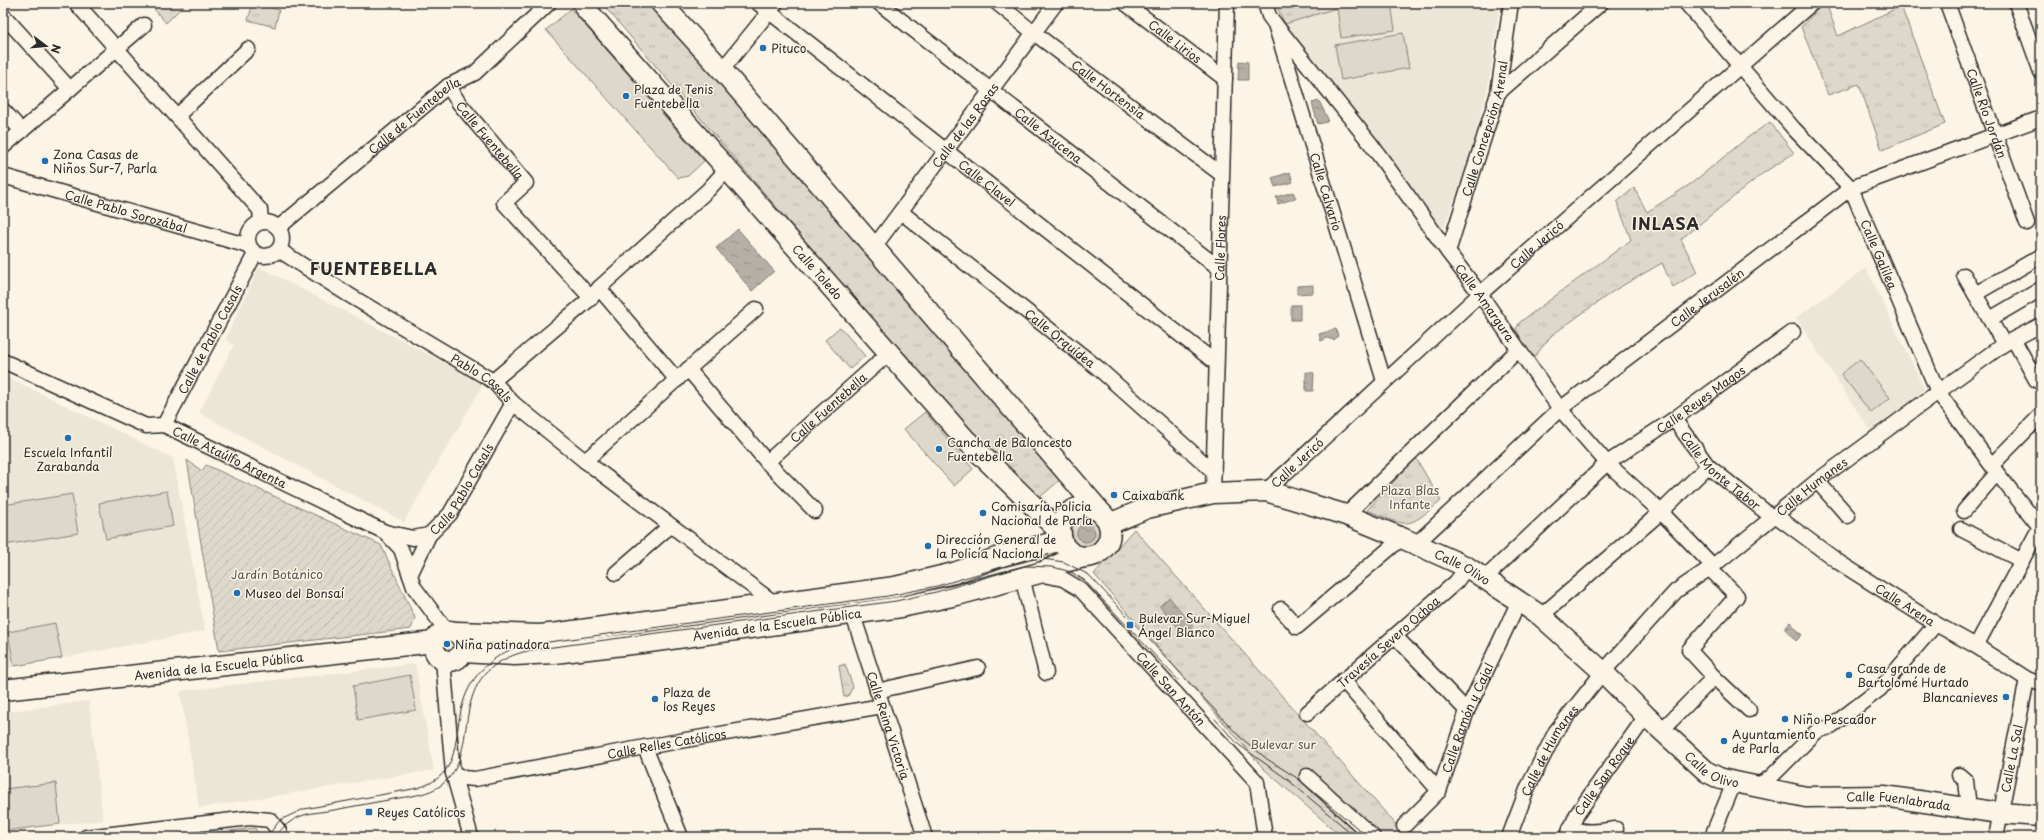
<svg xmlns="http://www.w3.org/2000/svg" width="2044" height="840" font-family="'Playpen Sans',sans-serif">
<defs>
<pattern id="grass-tufts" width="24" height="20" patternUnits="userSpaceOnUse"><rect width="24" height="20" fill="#ded8ca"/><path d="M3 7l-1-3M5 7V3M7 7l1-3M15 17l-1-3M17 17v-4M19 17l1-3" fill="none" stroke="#bfbaae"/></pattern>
<pattern id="garden-furrows" width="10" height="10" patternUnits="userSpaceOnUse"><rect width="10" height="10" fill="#ded8ca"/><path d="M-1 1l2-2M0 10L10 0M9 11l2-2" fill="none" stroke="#bfbaae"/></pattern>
<pattern id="water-ripples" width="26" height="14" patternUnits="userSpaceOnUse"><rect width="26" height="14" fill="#b4b0a5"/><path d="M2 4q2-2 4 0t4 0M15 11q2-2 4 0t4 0" fill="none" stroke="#938f87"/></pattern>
</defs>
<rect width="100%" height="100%" fill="#fcf5e5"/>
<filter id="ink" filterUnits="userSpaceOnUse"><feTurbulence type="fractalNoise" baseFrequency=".025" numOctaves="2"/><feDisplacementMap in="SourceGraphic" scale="8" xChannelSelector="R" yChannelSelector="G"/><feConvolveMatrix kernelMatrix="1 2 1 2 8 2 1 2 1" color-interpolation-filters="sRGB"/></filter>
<g filter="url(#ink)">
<g fill="#ece6d7">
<path d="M 1353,3 L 1500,3 L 1489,82 L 1470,156 L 1443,230 L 1379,140 L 1285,24 Z"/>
<path d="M 259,267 L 484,383 L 404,522 L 199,413 L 234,345 L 225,340 Z"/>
<path d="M 1866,268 L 1925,390 L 1873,435 L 1796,318 Z"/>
<path d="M 3,375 L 173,458 L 205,631 L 8,668 L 3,643 Z"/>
<path d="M 415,664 L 434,770 L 199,808 L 180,691 Z"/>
<path d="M 89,701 L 103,820 L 3,831 L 3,712 Z"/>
</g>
<g fill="url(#grass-tufts)" stroke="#84827a">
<path d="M 253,3 L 279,10 L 275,27 L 248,20 Z"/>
<path d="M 610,3 L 648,3 L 1068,473 L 1031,505 L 606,8 Z"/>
<path d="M 1275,3 L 1353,3 L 1285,24 Z"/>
<path d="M 1824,3 L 1826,3 L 1838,36 L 1901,6 L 1945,124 L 1882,150 L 1859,84 L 1828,95 L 1801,27 Z"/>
<path d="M 1770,122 L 1794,153 L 1762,174 L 1681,239 L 1697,272 L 1673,287 L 1662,263 L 1615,290 L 1552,335 L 1535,356 L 1529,353 L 1516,329 L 1520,322 L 1631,240 L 1617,202 L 1634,188 L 1647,212 L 1692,183 L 1747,138 Z"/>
<path d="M 1416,458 L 1441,501 C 1405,531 1409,527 1367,510 Z"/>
<path d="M 1087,518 L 1098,522 C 1110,538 1083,559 1071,541 C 1068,529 1075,520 1087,518 Z"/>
<path d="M 1134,529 L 1407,837 L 1342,837 L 1264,769 L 1094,574 Z"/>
<path d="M 845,664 L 853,687 L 848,696 L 844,697 L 839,666 Z"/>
<path d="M 255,828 L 259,837 L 179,837 Z"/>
</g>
<path fill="url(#garden-furrows)" stroke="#84827a" d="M 187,460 L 202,471 L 206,465 L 381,545 L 415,618 L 411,629 L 219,651 Z"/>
<g fill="#ded8ca" stroke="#84827a">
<path d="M 149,3 L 186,3 L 166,23 Z"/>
<path d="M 1372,3 L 1391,3 L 1395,30 L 1341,38 L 1337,8 Z"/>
<path d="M 571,9 L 704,161 L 688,176 L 678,178 L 546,30 Z"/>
<path d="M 1403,33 L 1409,68 L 1341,80 L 1335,45 Z"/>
<path d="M 840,327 L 865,356 L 850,369 L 825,340 Z"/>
<path d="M 1860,359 L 1890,398 L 1871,413 L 1841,374 Z"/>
<path d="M 925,412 L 973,469 L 954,486 L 904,429 Z"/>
<path d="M 167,491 L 173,526 L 106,539 L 99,503 Z"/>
<path d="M 72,494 L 78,533 L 4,545 L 3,505 Z"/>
<path d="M 55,623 L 62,658 L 14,666 L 8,632 Z"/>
<path d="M 410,675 L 416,710 L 358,720 L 353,686 Z"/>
<path d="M 56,783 L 60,824 L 3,831 L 3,789 Z"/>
</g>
<g fill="url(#water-ripples)" stroke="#7d7b74">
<path d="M 1239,61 L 1248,62 L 1248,80 L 1238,80 Z"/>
<path d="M 1319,101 L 1328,119 L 1327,122 L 1318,124 L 1312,103 Z"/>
<path d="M 1290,172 L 1293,182 L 1275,187 L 1272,178 Z"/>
<path d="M 1293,192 L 1296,198 L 1278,204 L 1276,197 Z"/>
<path d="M 738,229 L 774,271 L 752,291 L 716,248 Z"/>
<path d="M 1313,285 L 1313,293 L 1297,294 L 1297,286 Z"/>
<rect x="1291" y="305" width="9" height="15"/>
<path d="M 1336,329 L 1338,336 L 1334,340 L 1327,338 L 1321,341 L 1319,334 Z"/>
<path d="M 1306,372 L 1314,373 L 1313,391 L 1306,391 Z"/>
<circle cx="1086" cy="533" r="9"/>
<path d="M 1169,597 L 1193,626 L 1185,636 L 1160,606 Z"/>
<path d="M 1790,622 L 1802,635 L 1796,641 L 1784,628 Z"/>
</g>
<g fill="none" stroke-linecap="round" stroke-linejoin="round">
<g stroke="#2b2b2b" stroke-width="17">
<g id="street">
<path d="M 76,3 L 260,210 L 261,222"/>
<path id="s1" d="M 758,3 L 1216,363"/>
<path id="s2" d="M 879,3 L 1219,268"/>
<path id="s3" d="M 997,3 L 1034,33 L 1221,174"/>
<path id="s4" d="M 1125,3 L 1225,79"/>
<path id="s5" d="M 1265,3 L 1269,16 L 1275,24 L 1384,381"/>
<path id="s6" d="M 1686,3 L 1794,129 L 1851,188 L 1938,392 L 1997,473 L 2040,527"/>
<path id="s7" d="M 1947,3 L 2027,223"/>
<path d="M 2016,3 L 2041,72"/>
<path d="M 3,15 L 70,89"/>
<path id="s8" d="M 1275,24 L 1371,144 L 1448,252 L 1480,294 L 1560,409 L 1607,463 L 1661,512 L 1713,566"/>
<path d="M 722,70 L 776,3"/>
<path id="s9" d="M 448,86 L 459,103 L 526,183 L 504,203 L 591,298"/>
<path d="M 1498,93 L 1601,3"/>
<path d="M 3,110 L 22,131"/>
<path d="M 177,116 L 248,49"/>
<path d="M 3,147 L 144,25"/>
<path id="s10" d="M 3,176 L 249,246"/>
<path id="s11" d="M 901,212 L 1098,368 L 1214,472"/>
<circle cx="265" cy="239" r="17"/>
<path id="s12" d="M 278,228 L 448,86 L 475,73 L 549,3"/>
<path id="s13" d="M 874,247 L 1056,3"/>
<path id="s14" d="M 279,250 L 349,295 L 493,381 L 513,403 L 585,461 L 777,605"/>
<path id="s15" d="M 1448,252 L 1498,93 L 1511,3"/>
<path d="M 1964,275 L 2004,344"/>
<path d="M 599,288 L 677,380"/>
<path d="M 1975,294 L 2041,256"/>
<path d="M 1990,319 L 2041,289"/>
<path d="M 2014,340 L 2036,380 L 2041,383"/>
<path id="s16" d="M 3,361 L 146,426 L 164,425 L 385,532 L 401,549 L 414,587 L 446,630"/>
<path d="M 688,369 L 767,462 L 815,511"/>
<path d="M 493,381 L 591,298 L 599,288 L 708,190 L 726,170"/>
<path id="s17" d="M 1674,419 L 1708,466 L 1772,517"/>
<path id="s18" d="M 164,425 L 255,254"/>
<path d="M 585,461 L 756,309"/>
<path id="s19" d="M 767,462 L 889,353"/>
<path d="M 1992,465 L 2041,415"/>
<path d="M 1817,481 L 1848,516"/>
<path id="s20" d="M 1266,491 L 1480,294 L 1812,3"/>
<path id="s21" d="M 1213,493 L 1227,3"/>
<path d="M 1964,511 L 1997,473"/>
<path d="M 1346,515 L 1518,350"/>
<path id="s22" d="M 1775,515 L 1840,563 L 1936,624 L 1976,646 L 2027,679 L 2041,684"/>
<path d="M 1961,529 L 2022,561"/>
<path d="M 385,532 L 413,538 L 429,535"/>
<path id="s23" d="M 1416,544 L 1560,409 L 1851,188 L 2041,118"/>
<path d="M 1709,568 L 1737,596 L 1689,650 L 1714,677"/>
<path d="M 616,573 L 670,526"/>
<path id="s24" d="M 1038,574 L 1063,579 L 1080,589 L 1257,782 L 1265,837"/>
<path id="s25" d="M 410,575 L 429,535 L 450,514 L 513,403"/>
<path d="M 1022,577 L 1046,673"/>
<path id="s26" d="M 1485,578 L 1607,463 L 1674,419 L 1793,332"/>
<path d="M 1281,609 L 1297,627 L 1402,538"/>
<path id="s27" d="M 853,615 L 925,837"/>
<path d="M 1541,616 L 1661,512 L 1708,466"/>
<path d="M 1395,636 L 1467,711"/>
<path d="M 1976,646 L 2041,525"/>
<path d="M 443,660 L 453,773 L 471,837"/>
<path d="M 1343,680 L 1439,791"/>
<path d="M 877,691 L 978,668"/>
<path id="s28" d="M 1307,713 L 1456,582 L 1467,567"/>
<path d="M 1661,731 L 1714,677 L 1749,710"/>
<path d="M 645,747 L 681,837"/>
<path id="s29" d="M 453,773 L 464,778 L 475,779 L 645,747 L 882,706"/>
<path d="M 1959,775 L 1966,781 L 1969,808"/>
<path d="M 1307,776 L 1373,837"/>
<path d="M 1756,786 L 1770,778 L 1817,731 L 1830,727 L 1880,689 L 1936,624"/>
<path id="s30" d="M 1404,826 L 1439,791 L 1467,711 L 1519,601"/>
<path d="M 1570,828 C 1586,834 1600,831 1616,829"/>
<path d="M 86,837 L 250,818 L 270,820 L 279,831 L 279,837"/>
<path id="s31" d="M 1509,837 L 1528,787 L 1556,731 L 1603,672 L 1676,591 L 1713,566 L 1817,481 L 1938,392 L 2004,344 L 2041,325"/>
<path id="s32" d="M 1567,837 L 1577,814 L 1646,716"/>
<path d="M 1714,837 L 1714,831 L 1734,783"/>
<path id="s33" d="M 1996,837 L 2027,679"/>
</g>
</g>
<g stroke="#2b2b2b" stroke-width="23">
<g id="secondary">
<path id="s34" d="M 583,3 L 585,8 L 966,440 L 1061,533"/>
<path d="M 661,3 L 722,70 L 1104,516"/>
<circle cx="1085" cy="532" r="25"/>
<path id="s35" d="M 1109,524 L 1147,508 L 1213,493 L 1266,491 L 1346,515 L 1402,538 L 1467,567 L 1541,616 L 1603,672 L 1646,716 L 1707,772 L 1721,779 L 1806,797 L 1884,796 L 2000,813 L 2041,816"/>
<circle cx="449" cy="646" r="15"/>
<path d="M 457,632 L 540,635 L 559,633 L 895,587 L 954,573 L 999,557 L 1062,540"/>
<path id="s36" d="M 463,652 L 514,655 L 554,653 L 649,642 L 901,607 L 957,595 L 1043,572 L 1064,562 L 1084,557"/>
<path id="s37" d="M 3,690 L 434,642"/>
</g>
</g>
<use href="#street" stroke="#fcf5e5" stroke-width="14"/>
<use href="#secondary" stroke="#fcf5e5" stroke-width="20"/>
<g stroke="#2b2b2b" stroke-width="1">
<path d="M 1215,719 L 1239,745 L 1287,779 L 1356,837"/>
<path d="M 267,837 L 280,820 L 304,809 L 418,788 C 463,774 452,739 463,703 C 471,675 492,656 519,646 L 888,596 L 937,586 L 1029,559 L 1043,559 L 1064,562 L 1089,575 L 1240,737 L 1267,759 L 1297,778 L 1368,837"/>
<path d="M 275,837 C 282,827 292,819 304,815 C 313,812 324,812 334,810 C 355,806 377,802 399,798 C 413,796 428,794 440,786 C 488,752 437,671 531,650 L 896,601 L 936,592 L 1025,566 L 1053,567 L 1071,572 L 1084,580 L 1178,680"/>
</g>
</g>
</g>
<g fill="#1f6fb2" stroke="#fcf5e5" stroke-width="1.5">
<circle cx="763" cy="48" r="4"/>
<circle cx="626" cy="96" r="4"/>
<circle cx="45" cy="161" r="4"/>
<circle cx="68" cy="438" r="4"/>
<circle cx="939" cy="449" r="4"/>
<circle cx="1114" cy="495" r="4"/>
<circle cx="983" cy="513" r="4"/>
<circle cx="928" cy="546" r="4"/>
<circle cx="237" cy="593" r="4"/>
<rect x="1126" y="621" width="8" height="8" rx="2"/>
<circle cx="447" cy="644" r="4"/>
<circle cx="1849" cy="675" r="4"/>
<circle cx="2006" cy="697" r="4"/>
<circle cx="655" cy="699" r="4"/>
<circle cx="1785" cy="719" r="4"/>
<circle cx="1724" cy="741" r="4"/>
<rect x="365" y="808" width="8" height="8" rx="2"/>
</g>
<g text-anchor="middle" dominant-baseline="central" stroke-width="3" stroke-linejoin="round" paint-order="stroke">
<g font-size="12" fill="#2b2b2b" stroke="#fcf5e5">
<text stroke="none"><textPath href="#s4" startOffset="63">Calle Lirios</textPath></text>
<text stroke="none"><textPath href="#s3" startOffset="141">Calle Hortensia</textPath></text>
<text stroke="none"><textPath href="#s7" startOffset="117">Calle Río Jordán</textPath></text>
<text stroke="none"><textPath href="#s12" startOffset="177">Calle de Fuentebella</textPath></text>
<text stroke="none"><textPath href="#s13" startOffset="152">Calle de las Rosas</textPath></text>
<text stroke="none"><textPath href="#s15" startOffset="129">Calle Concepción Arenal</textPath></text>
<text stroke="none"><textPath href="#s2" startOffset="215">Calle Azucena</textPath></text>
<text stroke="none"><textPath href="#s9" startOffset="69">Calle Fuentebella</textPath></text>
<text stroke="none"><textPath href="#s1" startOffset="291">Calle Clavel</textPath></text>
<text stroke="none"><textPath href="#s5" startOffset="199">Calle Calvario</textPath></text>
<text stroke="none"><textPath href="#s10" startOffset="128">Calle Pablo Sorozábal</textPath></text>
<text stroke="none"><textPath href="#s20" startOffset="366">Calle Jericó</textPath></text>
<text stroke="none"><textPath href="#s21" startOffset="245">Calle Flores</textPath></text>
<text stroke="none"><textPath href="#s6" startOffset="320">Calle Galilea</textPath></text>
<text stroke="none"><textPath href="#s34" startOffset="357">Calle Toledo</textPath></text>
<text stroke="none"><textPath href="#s23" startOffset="382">Calle Jerusalén</textPath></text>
<text stroke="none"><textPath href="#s8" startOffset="349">Calle Amargura</textPath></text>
<text stroke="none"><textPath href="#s11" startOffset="203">Calle Orquídea</textPath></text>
<text stroke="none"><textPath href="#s18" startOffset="97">Calle de Pablo Casals</textPath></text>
<text stroke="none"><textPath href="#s14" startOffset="240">Pablo Casals</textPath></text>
<text stroke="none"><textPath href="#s26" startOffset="281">Calle Reyes Magos</textPath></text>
<text stroke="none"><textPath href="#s19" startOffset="82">Calle Fuentebella</textPath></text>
<text stroke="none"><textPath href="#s16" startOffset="248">Calle Ataúlfo Argenta</textPath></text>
<text stroke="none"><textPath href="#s20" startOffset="42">Calle Jericó</textPath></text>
<text stroke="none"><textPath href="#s17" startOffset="70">Calle Monte Tabor</textPath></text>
<text stroke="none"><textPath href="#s31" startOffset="472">Calle Humanes</textPath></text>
<text stroke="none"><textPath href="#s25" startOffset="101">Calle Pablo Casals</textPath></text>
<text stroke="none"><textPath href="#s35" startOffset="373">Calle Olivo</textPath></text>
<text stroke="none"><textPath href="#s22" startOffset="158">Calle Arena</textPath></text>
<text stroke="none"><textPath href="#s36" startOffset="316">Avenida de la Escuela Pública</textPath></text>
<text stroke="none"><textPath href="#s28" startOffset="108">Travesía Severo Ochoa</textPath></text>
<text stroke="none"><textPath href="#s37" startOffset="217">Avenida de la Escuela Pública</textPath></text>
<text stroke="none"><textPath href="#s24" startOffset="180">Calle San Antón</textPath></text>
<text stroke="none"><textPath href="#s30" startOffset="128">Calle Ramón y Cajal</textPath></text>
<text stroke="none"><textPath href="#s27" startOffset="116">Calle Reina Victoria</textPath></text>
<text stroke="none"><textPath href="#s29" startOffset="218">Calle Relles Católicos</textPath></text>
<text stroke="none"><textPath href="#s31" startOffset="96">Calle de Humanes</textPath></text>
<text stroke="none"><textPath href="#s33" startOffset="80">Calle La Sal</textPath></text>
<text stroke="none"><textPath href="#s35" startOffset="697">Calle Olivo</textPath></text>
<text stroke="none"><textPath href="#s32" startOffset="72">Calle San Roque</textPath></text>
<text stroke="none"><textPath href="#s35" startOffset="889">Calle Fuenlabrada</textPath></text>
</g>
<g font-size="12" fill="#2b2b2b" stroke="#fcf5e5" text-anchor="start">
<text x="771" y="48">Pituco</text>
<text x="634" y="89">Plaza de Tenis<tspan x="634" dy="14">Fuentebella</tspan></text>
<text x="53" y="154">Zona Casas de<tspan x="53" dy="14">Niños Sur-7, Parla</tspan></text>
<text x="947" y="442">Cancha de Baloncesto<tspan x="947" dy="14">Fuentebella</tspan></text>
<text x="68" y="452" text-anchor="middle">Escuela Infantil<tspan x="68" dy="14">Zarabanda</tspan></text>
<text x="1122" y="495">Caixabank</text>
<text x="991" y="506">Comisaría Policia<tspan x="991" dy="14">Nacional de Parla</tspan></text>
<text x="936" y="539">Dirección General de<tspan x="936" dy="14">la Policía Nacional</tspan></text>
<text x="245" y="593">Museo del Bonsaí</text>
<text x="1138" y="618">Bulevar Sur-Miguel<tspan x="1138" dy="14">Ángel Blanco</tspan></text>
<text x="455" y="644">Niña patinadora</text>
<text x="1857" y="668">Casa grande de<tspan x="1857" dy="14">Bartolomé Hurtado</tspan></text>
<text x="663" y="692">Plaza de<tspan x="663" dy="14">los Reyes</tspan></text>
<text x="1998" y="697" text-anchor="end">Blancanieves</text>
<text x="1793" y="719">Niño Pescador</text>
<text x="1732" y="734">Ayuntamiento<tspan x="1732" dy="14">de Parla</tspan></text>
<text x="377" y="812">Reyes Católicos</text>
</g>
<g font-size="12" fill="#585653" stroke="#fcf5e5">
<text x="1410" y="490">Plaza Blas<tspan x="1410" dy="14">Infante</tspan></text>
<text x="277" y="574">Jardín Botánico</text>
<text x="1283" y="744">Bulevar sur</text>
</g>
<g font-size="16" font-weight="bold" letter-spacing="1" fill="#2b2b2b" stroke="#fcf5e5">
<text x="1666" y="223">INLASA</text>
<text x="374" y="268">FUENTEBELLA</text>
</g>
</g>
<rect width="2044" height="840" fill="none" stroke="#fcf5e5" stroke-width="16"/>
<rect x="8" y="8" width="2028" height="824" fill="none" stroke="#2b2b2b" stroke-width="1.5" filter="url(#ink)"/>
<g transform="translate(46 46) rotate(106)" stroke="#fcf5e5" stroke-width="3" paint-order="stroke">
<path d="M0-3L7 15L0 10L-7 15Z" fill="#2b2b2b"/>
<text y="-6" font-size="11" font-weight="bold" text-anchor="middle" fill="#2b2b2b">N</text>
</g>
</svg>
